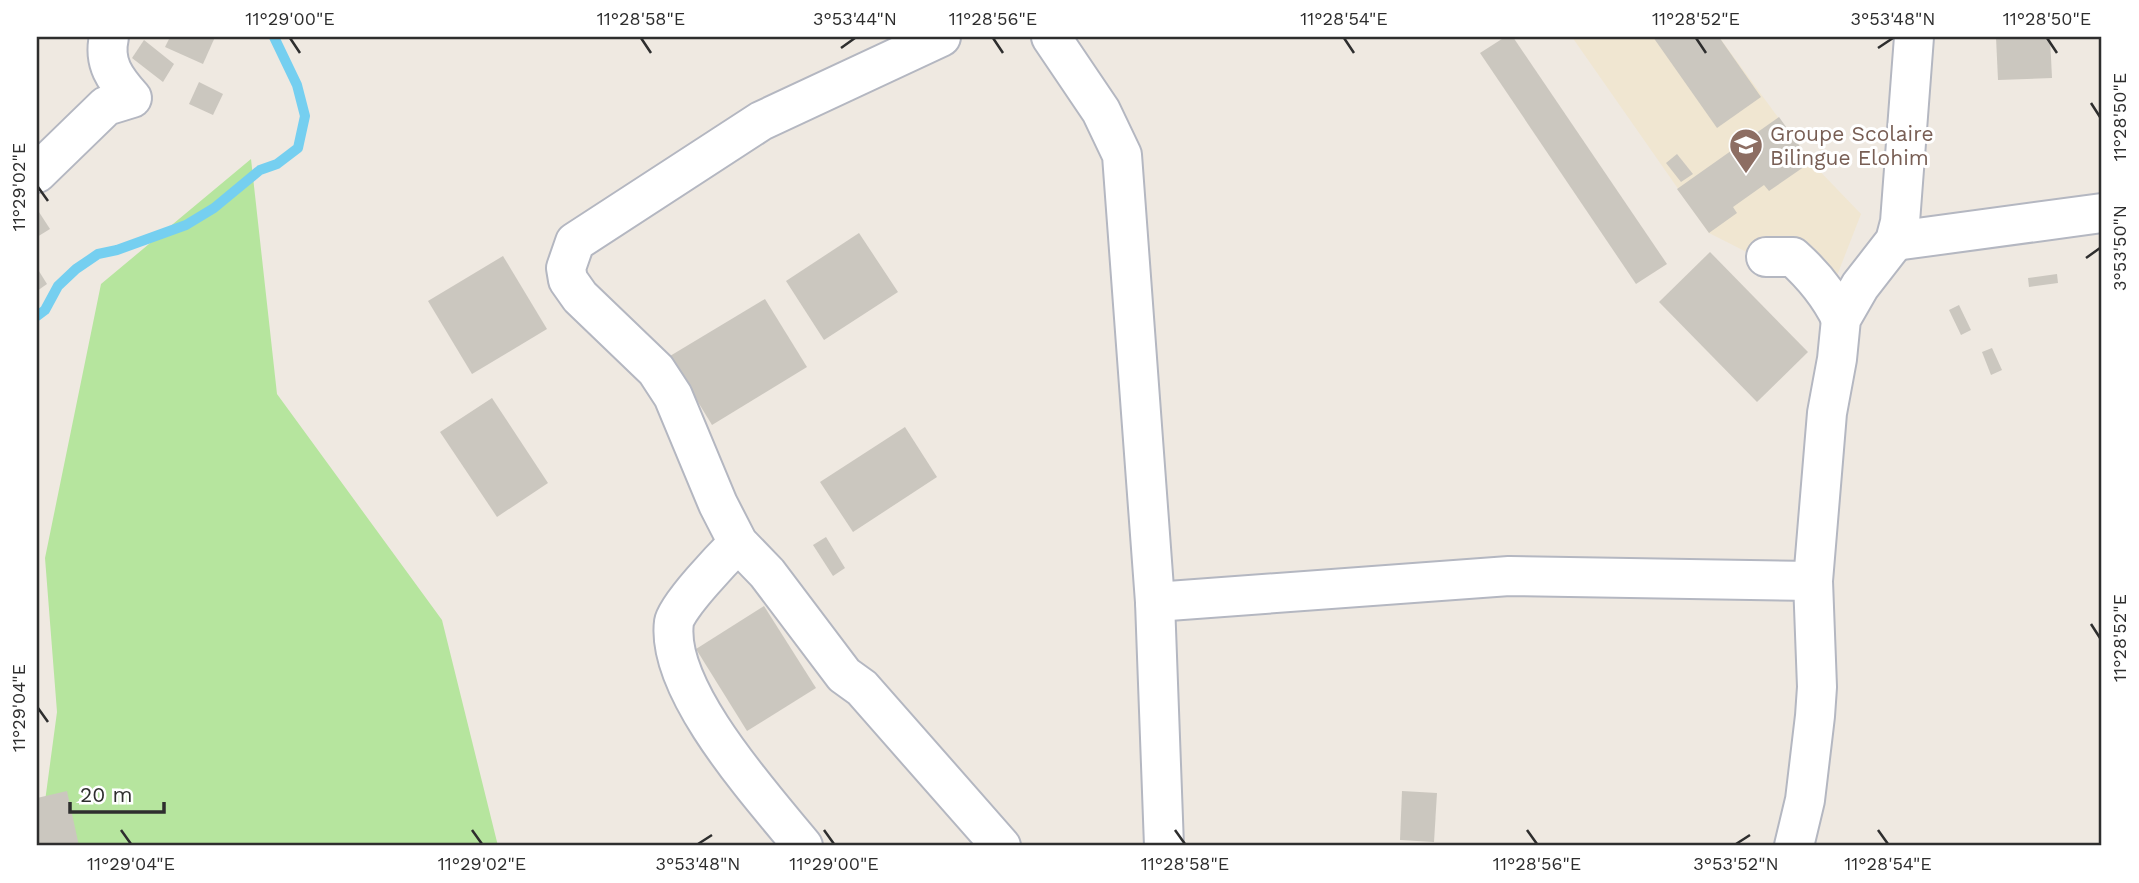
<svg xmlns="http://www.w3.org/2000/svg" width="2139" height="883" font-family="'Work Sans',sans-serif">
<rect width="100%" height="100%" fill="#efe9e1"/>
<path fill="#f0e6d1" d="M 1572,37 L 1719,37 L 1811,162 L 1861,214 L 1826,304 L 1796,277 L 1709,233 Z"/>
<path fill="#b6e59e" d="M 251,159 L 277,394 L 442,620 L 498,846 L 39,846 L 57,712 L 45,558 L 101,284 Z"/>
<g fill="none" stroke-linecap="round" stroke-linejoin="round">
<path stroke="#75cff0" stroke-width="10" d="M 37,316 L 45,310 L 58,286 L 76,269 L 98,254 L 117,250 L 186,225 L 214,208 L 260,170 L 277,164 L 298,148 L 305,116 L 297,85 L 274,37"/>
</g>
<g fill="#cbc7bf">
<path d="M 170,37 L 215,37 L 203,64 L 165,47 Z"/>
<path d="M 1505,37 L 1513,37 L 1667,264 L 1636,284 L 1480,53 Z"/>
<path d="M 1653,37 L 1719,37 L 1761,97 L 1717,128 Z"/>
<path d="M 1996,37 L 2050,37 L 2052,78 L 1998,80 Z"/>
<path d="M 144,40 L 174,64 L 163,82 L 132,58 Z"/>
<path d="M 199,82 L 223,94 L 213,115 L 189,104 Z"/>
<path d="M 1779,117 L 1811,162 L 1769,191 L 1764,185 L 1733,207 L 1737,213 L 1709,233 L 1677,189 Z"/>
<path d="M 1677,154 L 1693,174 L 1681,182 L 1666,163 Z"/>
<path d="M 37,209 L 50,229 L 37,237 Z"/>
<path d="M 859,233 L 898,292 L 824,340 L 786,281 Z"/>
<path d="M 1710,252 L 1808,352 L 1757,402 L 1659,302 Z"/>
<path d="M 503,256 L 547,329 L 472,374 L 428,301 Z"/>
<path d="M 37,268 L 47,284 L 37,291 Z"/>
<path d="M 2057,274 L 2058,283 L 2029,287 L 2028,278 Z"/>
<path d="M 765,299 L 807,367 L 712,425 L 670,356 Z"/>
<path d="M 1959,305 L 1971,330 L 1961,335 L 1949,310 Z"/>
<path d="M 1992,348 L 2002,370 L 1991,375 L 1982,352 Z"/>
<path d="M 492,398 L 548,483 L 497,517 L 440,432 Z"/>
<path d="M 905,427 L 937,477 L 853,532 L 820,482 Z"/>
<path d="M 826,537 L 845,568 L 833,576 L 813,545 Z"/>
<path d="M 764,606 L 816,688 L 747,731 L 696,649 Z"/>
<path d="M 67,791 L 79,846 L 37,846 L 37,798 Z"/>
<path d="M 1402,791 L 1437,793 L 1434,842 L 1400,840 Z"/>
</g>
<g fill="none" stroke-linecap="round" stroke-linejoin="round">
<g stroke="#b4b7c1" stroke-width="42">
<g id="minor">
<path d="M 941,37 L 761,121 L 575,242 L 566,268 L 568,280 L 580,297 L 656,370 L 673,396 L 718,504 L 738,543 L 767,573 L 844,675 L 862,688 L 1001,846"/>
<path d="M 1051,37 L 1101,111 L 1122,155 L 1155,602 L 1164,846"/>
<path d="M 37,173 L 106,106 L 132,98 C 115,79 103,63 109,37"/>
<path d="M 1895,241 L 2102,213"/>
<path d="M 1766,257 L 1793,257 C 1813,275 1829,294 1841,319"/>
<path d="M 738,543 C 725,556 676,607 674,622 C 665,690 762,796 803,846"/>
<path d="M 1155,602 L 1509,576 L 1813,581"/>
<path d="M 1794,846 L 1805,800 L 1815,716 L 1817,687 L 1813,581 L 1827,413 L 1837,359 L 1841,319 L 1860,286 L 1895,241 L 1900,222 L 1914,37"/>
</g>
</g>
<use href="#minor" stroke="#fff" stroke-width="38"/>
</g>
<path fill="none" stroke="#2e2e2e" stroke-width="2.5" d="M 290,38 L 300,53M 641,38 L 651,53M 993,38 L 1003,53M 1344,38 L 1354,53M 1696,38 L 1706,53M 2047,38 L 2057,53M 841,48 L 855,38M 1878,48 L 1893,38M 2091,103 L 2100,117M 38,187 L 48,201M 2086,258 L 2100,248M 2091,624 L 2100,638M 38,708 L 48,722M 121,830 L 131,844M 472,830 L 482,844M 824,830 L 834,844M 1175,830 L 1185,844M 1527,830 L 1537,844M 1878,830 L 1888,844M 698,844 L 712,835M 1736,844 L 1750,835"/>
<defs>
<g id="school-pin" transform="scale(1.75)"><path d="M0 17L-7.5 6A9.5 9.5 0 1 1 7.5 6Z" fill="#8d6e63" stroke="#fff"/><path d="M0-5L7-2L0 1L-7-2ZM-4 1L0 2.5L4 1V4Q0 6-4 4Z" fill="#fff"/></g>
</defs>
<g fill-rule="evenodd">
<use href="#school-pin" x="1746" y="145"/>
</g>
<g text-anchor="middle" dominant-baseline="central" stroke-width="6" stroke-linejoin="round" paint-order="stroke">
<g font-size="21" fill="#785e54" stroke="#fff" text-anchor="start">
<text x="1770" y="133">Groupe Scolaire<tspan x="1770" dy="24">Bilingue Elohim</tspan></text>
</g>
</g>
<rect width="2139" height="883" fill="none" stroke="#ffffff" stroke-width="77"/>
<path d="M70 802v10h94v-10" fill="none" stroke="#2e2e2e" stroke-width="3.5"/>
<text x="80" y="802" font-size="21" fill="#2e2e2e" stroke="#ffffff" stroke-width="5" paint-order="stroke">20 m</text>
<rect x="38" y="38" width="2062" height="806" fill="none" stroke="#2e2e2e" stroke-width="2.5"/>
<g font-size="18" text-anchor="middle" fill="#2e2e2e">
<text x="290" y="25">11°29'00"E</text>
<text x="641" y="25">11°28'58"E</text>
<text x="855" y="25">3°53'44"N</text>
<text x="993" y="25">11°28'56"E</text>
<text x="1344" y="25">11°28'54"E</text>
<text x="1696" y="25">11°28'52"E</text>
<text x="1893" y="25">3°53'48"N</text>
<text x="2047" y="25">11°28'50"E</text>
<text transform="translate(2120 117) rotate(-90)" y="6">11°28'50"E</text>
<text transform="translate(19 187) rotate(-90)" y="6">11°29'02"E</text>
<text transform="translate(2120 248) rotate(-90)" y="6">3°53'50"N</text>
<text transform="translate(2120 638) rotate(-90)" y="6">11°28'52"E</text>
<text transform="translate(19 708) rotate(-90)" y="6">11°29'04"E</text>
<text x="131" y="870">11°29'04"E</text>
<text x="482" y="870">11°29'02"E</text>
<text x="698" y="870">3°53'48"N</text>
<text x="834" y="870">11°29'00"E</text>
<text x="1185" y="870">11°28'58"E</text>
<text x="1537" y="870">11°28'56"E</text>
<text x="1736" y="870">3°53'52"N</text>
<text x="1888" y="870">11°28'54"E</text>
</g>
</svg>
